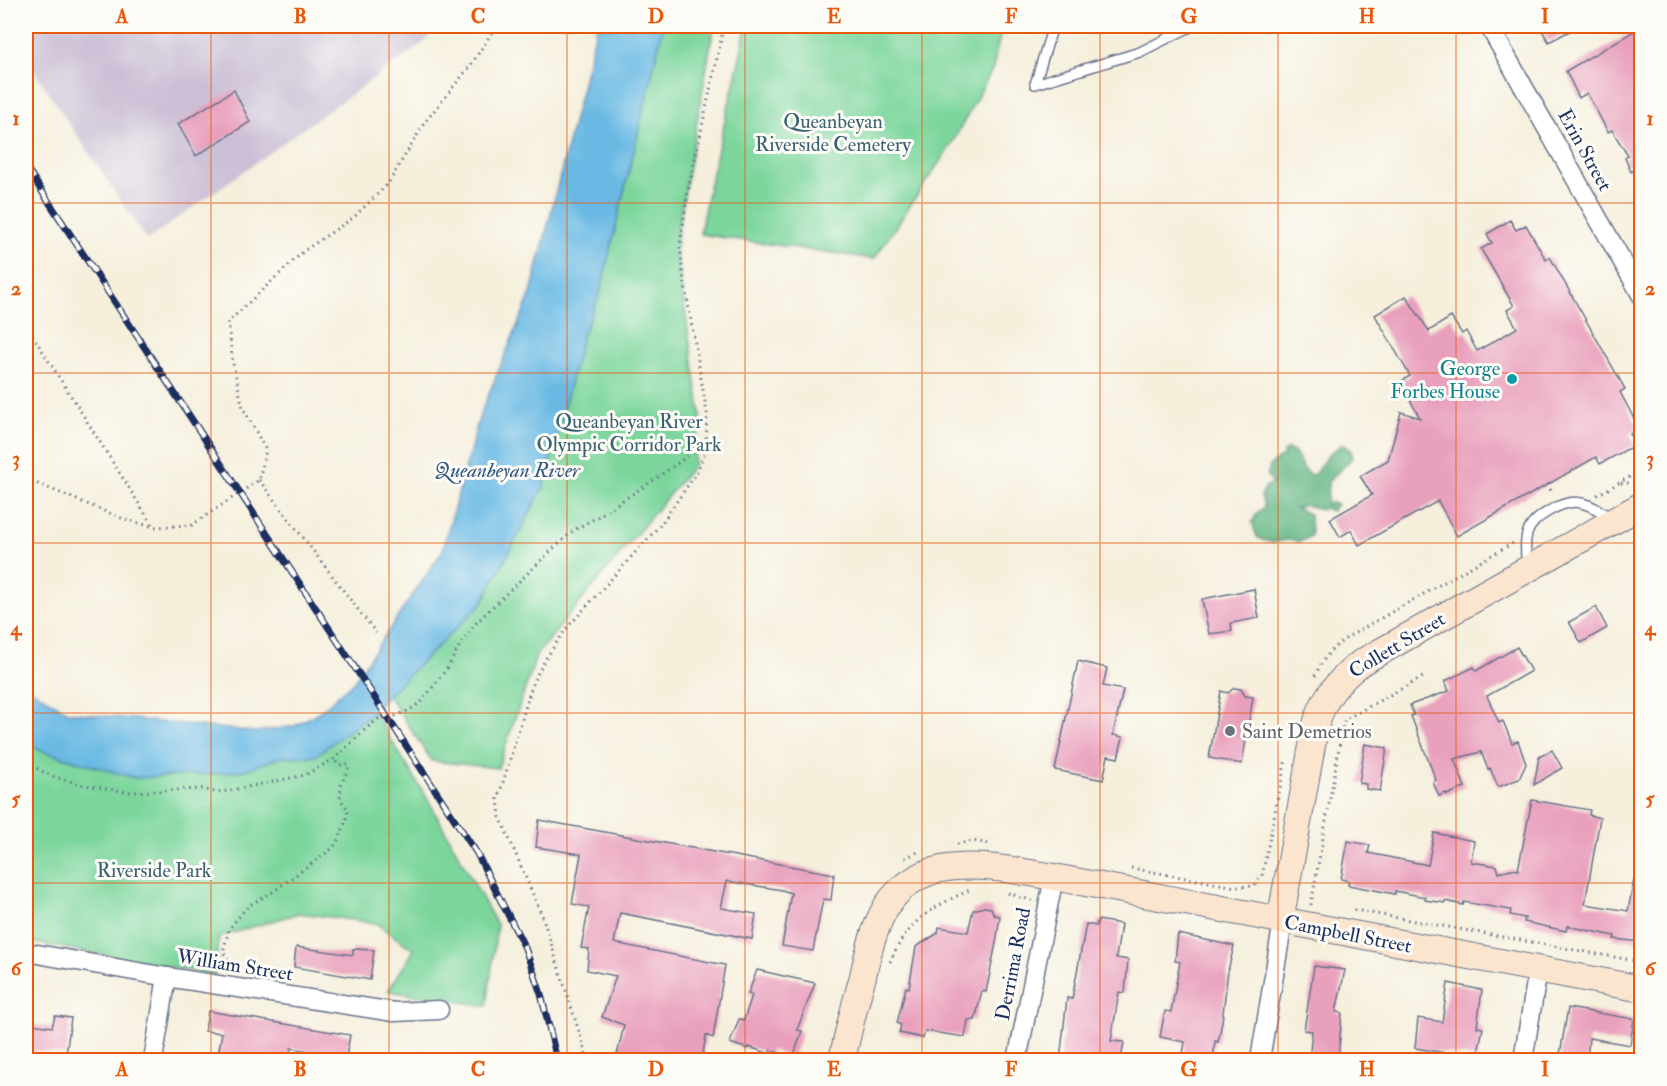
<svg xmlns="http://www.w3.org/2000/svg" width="1667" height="1086" font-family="'IM FELL Double Pica',serif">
<rect width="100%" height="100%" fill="#fdfcf7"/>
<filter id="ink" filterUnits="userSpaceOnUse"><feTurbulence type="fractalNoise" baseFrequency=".0167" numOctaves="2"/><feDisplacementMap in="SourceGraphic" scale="12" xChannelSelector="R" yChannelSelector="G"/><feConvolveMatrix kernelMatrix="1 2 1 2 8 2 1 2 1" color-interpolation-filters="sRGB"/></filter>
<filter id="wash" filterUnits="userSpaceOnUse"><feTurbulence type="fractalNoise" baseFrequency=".008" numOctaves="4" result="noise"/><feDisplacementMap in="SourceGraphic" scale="24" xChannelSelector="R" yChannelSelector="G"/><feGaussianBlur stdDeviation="1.35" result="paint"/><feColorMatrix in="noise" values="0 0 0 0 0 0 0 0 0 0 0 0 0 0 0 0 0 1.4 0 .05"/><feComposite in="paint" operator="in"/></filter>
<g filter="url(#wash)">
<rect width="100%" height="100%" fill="#f5efdc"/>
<path fill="#cbbfd5" d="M 26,26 L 433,26 L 426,41 L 147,240 L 26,59 Z"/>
<g fill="#7cd69c" stroke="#4c827d" stroke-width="1.5">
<path d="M 663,26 L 714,26 L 678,229 L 676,251 L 701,416 L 693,466 L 537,654 L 498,768 L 432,761 L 388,695 L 482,603 L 544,486 L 582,336 L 600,293 Z"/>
<path d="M 746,26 L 1002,26 L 993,68 L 951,145 L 874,259 L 700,234 C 711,164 734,96 746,26 Z"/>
<path d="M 374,712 L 428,800 L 497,925 L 487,1006 L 388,991 L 414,950 L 375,923 L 299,913 L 219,937 L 215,975 L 26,941 L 26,740 L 39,750 L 135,778 L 211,774 L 245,770 L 280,757 L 315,756 Z"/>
</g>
<path fill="#65b784" stroke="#407371" stroke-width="1.5" d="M 1344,444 L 1351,451 L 1353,457 L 1328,482 L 1327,505 L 1332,502 L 1337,504 L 1332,511 L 1325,508 L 1320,510 L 1306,505 L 1295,508 L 1310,514 L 1311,536 L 1300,542 C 1284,535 1278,549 1257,537 L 1252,522 L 1258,512 L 1264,507 L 1261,495 L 1266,486 L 1274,483 L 1267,476 L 1270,466 L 1279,458 L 1283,457 L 1283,452 L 1288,449 L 1296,453 L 1303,468 L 1310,475 L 1315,474 C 1321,463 1332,449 1344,444 Z"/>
<path fill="#69b9e4" stroke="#4274a1" stroke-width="1.5" d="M 597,26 L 663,26 L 663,28 L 600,293 L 582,336 L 544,486 L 482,603 L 388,695 L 374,712 L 315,756 L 280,757 L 245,770 L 211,774 L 135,778 L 39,750 L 26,740 L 26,686 L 68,712 L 256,732 L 295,726 L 322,710 L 354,681 L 442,552 L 480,415 L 531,293 Z"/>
<g id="blocks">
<g fill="#e9a0bd">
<path d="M 1539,26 L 1579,26 L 1549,42 Z"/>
<path d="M 1641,27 L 1641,179 L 1636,169 L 1631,172 L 1625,158 L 1628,156 L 1612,130 L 1608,132 L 1587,93 L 1579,98 L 1566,71 Z"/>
<path d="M 234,90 L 250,122 L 196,156 L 178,124 Z"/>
<path d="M 1510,220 L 1516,230 L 1526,225 L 1546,260 L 1550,257 L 1625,389 L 1620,392 L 1639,428 L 1630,434 L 1635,445 L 1600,464 L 1596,457 L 1457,536 L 1438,501 L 1359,545 L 1351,530 L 1340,537 L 1330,519 L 1372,495 L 1360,476 L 1388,460 L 1401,412 L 1420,418 L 1400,382 L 1410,376 L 1375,315 L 1406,296 L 1429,331 L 1451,317 L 1462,334 L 1466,331 L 1477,351 L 1517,328 L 1507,310 L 1514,306 L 1481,249 L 1492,243 L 1487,234 Z"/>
<path d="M 1254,589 L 1259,618 L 1231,623 L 1232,631 L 1209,634 L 1202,599 Z"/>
<path d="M 1596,607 L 1607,628 L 1581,643 L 1569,622 Z"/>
<path d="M 1517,647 L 1531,671 L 1487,696 L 1499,723 L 1503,721 L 1512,743 L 1518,741 L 1526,764 L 1519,779 L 1498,787 L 1490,768 L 1488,769 L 1481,752 L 1454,759 L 1465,787 L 1447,795 L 1446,793 L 1439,796 L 1433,782 L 1436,780 L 1411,716 L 1414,715 L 1410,705 L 1449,691 L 1445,681 L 1474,667 L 1476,671 Z"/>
<path d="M 1078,661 L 1107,668 L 1103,686 L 1123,690 L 1113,735 L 1123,737 L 1118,758 L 1108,756 L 1103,780 L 1055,770 Z"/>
<path d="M 1234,688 L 1241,689 L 1245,696 L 1253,697 L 1242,764 L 1209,758 L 1221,691 L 1228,693 Z"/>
<path d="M 1365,744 L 1387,748 L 1380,791 L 1366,789 L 1366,784 L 1359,783 Z"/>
<path d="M 1552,750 L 1562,768 L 1534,785 L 1539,757 Z"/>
<path d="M 1532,800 L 1590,810 L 1589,815 L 1600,818 L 1585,904 L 1628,911 L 1634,879 L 1641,880 L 1641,942 L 1614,939 L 1615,936 L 1567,926 L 1566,931 L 1524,922 L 1525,918 L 1510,915 L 1511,910 L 1464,902 L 1463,905 L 1445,901 L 1445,903 L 1425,900 L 1425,897 L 1395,891 L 1395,894 L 1348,885 L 1349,881 L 1341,879 L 1348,841 L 1370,845 L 1368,853 L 1428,865 L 1434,833 L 1474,841 L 1471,862 L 1497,866 L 1499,873 L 1510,869 L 1518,870 Z"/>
<path d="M 539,820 L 834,874 L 831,900 L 823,899 L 813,951 L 782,946 L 791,893 L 782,890 L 727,881 L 721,908 L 756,914 L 752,939 L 620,913 L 614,943 L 725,965 L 713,1038 L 706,1035 L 702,1060 L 616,1060 L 624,1025 L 602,1017 L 616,976 L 587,970 L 589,949 L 581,948 L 589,907 L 572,904 L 581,854 L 536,847 Z"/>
<path d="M 984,907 L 991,908 L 994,915 L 1000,916 L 996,943 L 986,992 L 982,991 L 975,1020 L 968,1020 L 965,1037 L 925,1031 L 923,1038 L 899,1033 L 901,1025 L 897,1023 L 906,987 L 909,988 L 916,947 L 938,933 L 939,927 L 968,932 L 973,910 Z"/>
<path d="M 1098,920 L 1121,924 L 1116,958 L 1128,960 L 1125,993 L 1119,992 L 1111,1041 L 1124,1042 L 1121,1060 L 1060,1060 L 1067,998 L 1072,999 L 1086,924 L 1096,926 Z"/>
<path d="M 1178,934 L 1234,946 L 1228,971 L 1222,1022 L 1218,1042 L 1215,1041 L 1213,1060 L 1182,1060 L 1185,1042 L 1160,1037 L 1165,1011 L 1171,1012 L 1180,962 L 1175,961 Z"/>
<path d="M 296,947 L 353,955 L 353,949 L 374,950 L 370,980 L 294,967 Z"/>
<path d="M 1314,966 L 1345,970 L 1336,1012 L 1342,1013 L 1338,1060 L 1311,1060 L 1313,1053 L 1310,1052 L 1312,1031 L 1304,1030 Z"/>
<path d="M 757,970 L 815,983 L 797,1030 L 802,1031 L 793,1058 L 771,1050 L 770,1054 L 749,1047 L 748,1049 L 730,1043 L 739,1019 L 744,1020 L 752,995 L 748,994 Z"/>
<path d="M 1448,983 L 1482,990 L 1477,1027 L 1483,1028 L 1477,1058 L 1415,1048 L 1418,1018 L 1442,1022 Z"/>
<path d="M 1568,1008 L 1634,1019 L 1630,1045 L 1589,1038 L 1587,1060 L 1559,1060 Z"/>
<path d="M 208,1011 L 350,1035 L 346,1057 L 291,1048 L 289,1060 L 249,1060 L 218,1055 L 222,1033 L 205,1031 Z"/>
<path d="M 55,1016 L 71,1018 L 66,1055 L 26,1049 L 26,1023 L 52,1027 Z"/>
</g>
</g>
</g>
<g filter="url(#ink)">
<use href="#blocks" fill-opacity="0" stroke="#67728a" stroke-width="1.5"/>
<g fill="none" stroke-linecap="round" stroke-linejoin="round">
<g stroke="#67728a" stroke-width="12">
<g id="lane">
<path d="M 1035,84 L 1140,52 L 1192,26"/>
<path d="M 1035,84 L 1053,26"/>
<path d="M 1527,567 C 1526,556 1524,545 1527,534 C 1532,517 1564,499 1581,503 C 1592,505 1602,512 1611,518"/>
</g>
</g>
<g stroke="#67728a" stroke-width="21">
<g id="street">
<path d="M 1489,26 L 1642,296"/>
<path d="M 26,952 L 167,977 L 394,1012 L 439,1010"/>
<path d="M 153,1060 L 167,977"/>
<path d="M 1017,1060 L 1054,877"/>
<path d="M 1260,1060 L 1283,921"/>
<path d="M 1523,1060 L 1538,970"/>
</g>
</g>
<g stroke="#67728a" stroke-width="28">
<g id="secondary">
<path d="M 1280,921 L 1316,724 C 1324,696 1340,679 1362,662 L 1642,505"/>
<path d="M 842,1060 C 848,1032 855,1004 863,976 C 868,953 874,928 886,907 C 898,888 919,873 941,869 C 978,862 1017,871 1054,877 L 1642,989"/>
</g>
</g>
<g stroke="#67728a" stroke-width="3" stroke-dasharray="1.5 4.5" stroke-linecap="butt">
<path d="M 26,325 L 153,526"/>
<path d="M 26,479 L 126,520 L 154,527 L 192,525 L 259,480 L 266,450 L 243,408 L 233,364 L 228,322 L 305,250 L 353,218 L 388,184 L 425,122 L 471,65 L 496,26"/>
<path d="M 259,480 L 376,633"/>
<path d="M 1621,483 L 1635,483 L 1641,472"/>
<path d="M 1547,484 L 1553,494"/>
<path d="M 1597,495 L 1642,470"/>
<path d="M 1315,676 C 1323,658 1332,648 1348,637 L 1513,543"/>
<path d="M 26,763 L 52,776 L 79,784 L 127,792 L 202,789 L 215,792 L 228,791 L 305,775 L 334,759 L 368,727 L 381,717 L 395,716 L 410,710 L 422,701 L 448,667 L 461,643 L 477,622 L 555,547 L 574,530 L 597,517 L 654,480 L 707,442"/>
<path d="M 957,844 L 973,841 L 992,844"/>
<path d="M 905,858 L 918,852"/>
<path d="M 1131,868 L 1236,887 L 1254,886 L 1262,876 L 1286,758"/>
<path d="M 1008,893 L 1033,901"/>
<path d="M 1311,905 L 1344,720 L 1423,677"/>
<path d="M 1354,910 L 1642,962"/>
<path d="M 890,962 C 908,920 932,907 972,889"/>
<path d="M 234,970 L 223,952 L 229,929 L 248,906 L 271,893 L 333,848 L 340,837 L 348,815 L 347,808 L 340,799 L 341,785 L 349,767 L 348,764 L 338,765 L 334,759"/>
<path d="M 588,1060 L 543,918 L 500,817 L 498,799 L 533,682 L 546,658 L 566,629 L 661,524 L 696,474 L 706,450 L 707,413 L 683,274 L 680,245 L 688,191 L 724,26"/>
</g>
<use href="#lane" stroke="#fff" stroke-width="9"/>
<use href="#street" stroke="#fff" stroke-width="18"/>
<use href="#secondary" stroke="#fbe5cf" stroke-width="26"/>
<g stroke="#1b2f5e" stroke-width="7">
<path id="rail" d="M 26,167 L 476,852 L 525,948 L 541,994 L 557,1060"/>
</g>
<use href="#rail" stroke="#fdfcf7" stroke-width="4.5" stroke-dasharray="14" stroke-linecap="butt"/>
</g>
</g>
<path fill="none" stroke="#e8590c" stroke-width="1.5" stroke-opacity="0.55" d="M 211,26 L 211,1060M 389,26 L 389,1060M 567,26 L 567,1060M 745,26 L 745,1060M 922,26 L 922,1060M 1100,26 L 1100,1060M 1278,26 L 1278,1060M 1456,26 L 1456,1060M 26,203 L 1642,203M 26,373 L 1642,373M 26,543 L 1642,543M 26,713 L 1642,713M 26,883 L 1642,883"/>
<circle fill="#0f9aa8" stroke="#fdfcf7" stroke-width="2" cx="1512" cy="379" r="6"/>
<circle fill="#6b7280" stroke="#fdfcf7" stroke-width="2" cx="1230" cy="731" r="6"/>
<g text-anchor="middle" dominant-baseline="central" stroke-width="6" stroke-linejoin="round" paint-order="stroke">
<g font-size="20" fill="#386171" stroke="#fdfcf7">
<text x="833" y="121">Queanbeyan<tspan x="833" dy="23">Riverside Cemetery</tspan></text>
<text x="629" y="421">Queanbeyan River<tspan x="629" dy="23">Olympic Corridor Park</tspan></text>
<text x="154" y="870">Riverside Park</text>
</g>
<g font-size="20" fill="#1b2f5e" stroke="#fdfcf7">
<text transform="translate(1585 150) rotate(61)">Erin Street</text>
<text transform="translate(1397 645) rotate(-31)">Collett Street</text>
<text transform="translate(1348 934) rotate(11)">Campbell Street</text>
<text transform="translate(1013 964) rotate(-79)">Derrima Road</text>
<text transform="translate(235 965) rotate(9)">William Street</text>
</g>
<g font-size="20" fill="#0d838f" stroke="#fdfcf7" text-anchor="end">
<text x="1500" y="368">George<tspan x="1500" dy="23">Forbes House</tspan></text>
</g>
<g font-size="20" fill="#5b616d" stroke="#fdfcf7" text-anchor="start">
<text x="1242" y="731">Saint Demetrios</text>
</g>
<g font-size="21" font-style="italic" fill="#325886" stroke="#fdfcf7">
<text x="507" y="470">Queanbeyan River</text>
</g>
</g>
<rect width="1667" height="1086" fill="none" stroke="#fdfcf7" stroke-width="66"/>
<rect x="33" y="33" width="1601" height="1020" fill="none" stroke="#e8590c" stroke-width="2"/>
<g font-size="20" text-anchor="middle" font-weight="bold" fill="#e8590c">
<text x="122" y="23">A</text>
<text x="300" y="23">B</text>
<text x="478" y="23">C</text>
<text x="656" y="23">D</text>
<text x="834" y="23">E</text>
<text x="1011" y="23">F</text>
<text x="1189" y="23">G</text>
<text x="1367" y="23">H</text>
<text x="1545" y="23">I</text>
<text x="16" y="125">1</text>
<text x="1650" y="125">1</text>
<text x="16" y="295">2</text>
<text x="1650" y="295">2</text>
<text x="16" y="465">3</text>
<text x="1650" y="465">3</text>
<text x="16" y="635">4</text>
<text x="1650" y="635">4</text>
<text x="16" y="805">5</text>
<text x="1650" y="805">5</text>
<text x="16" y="975">6</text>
<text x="1650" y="975">6</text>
<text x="122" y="1076">A</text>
<text x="300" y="1076">B</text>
<text x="478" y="1076">C</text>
<text x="656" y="1076">D</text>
<text x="834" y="1076">E</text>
<text x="1011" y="1076">F</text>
<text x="1189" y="1076">G</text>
<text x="1367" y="1076">H</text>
<text x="1545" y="1076">I</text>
</g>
</svg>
